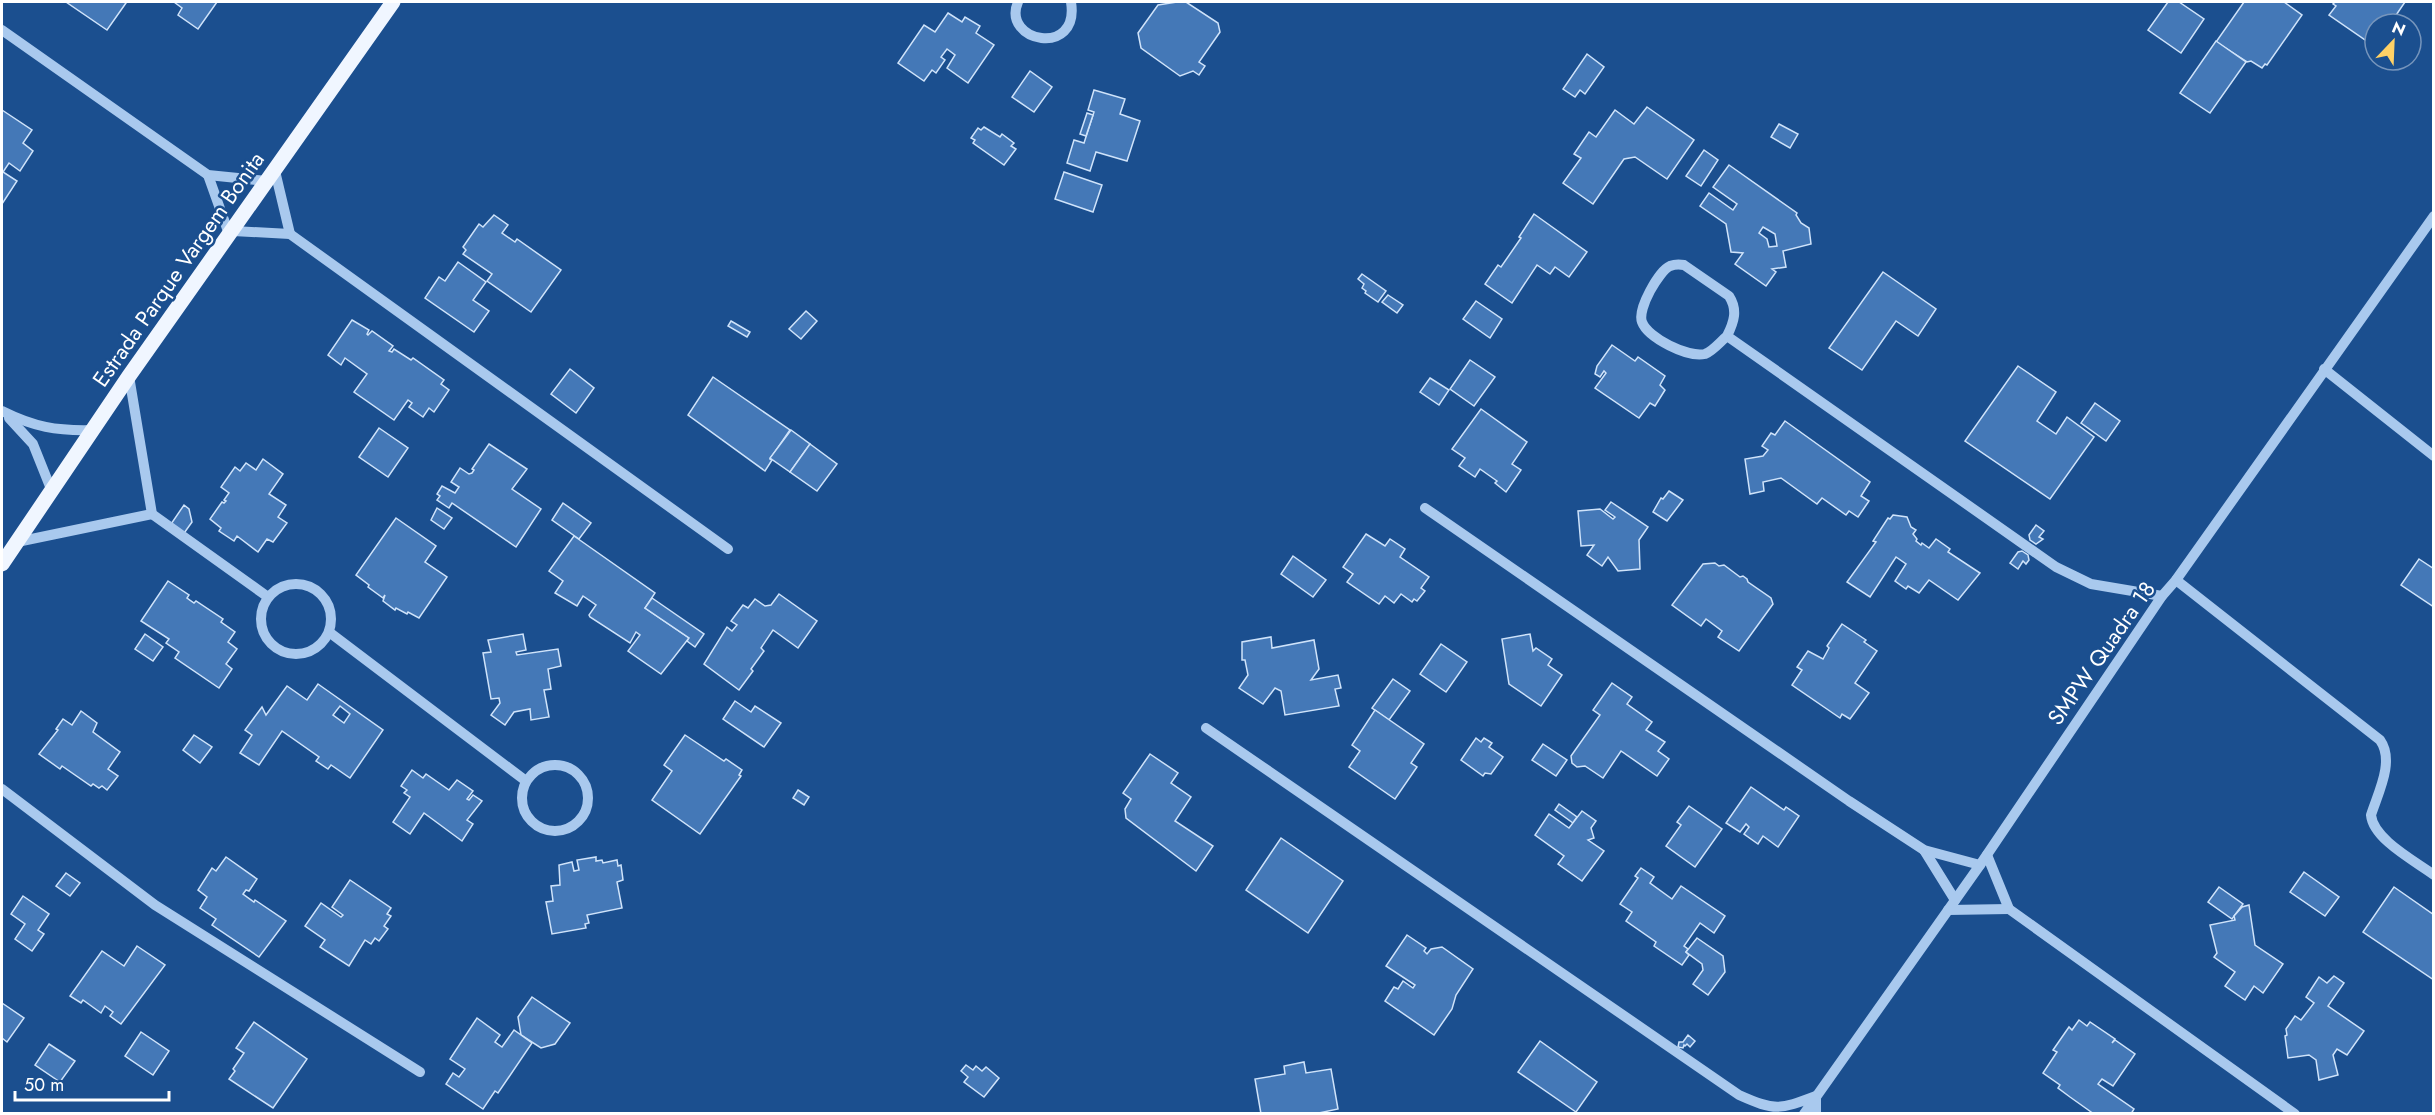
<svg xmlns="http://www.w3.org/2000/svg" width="2435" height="1115" font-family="Jost,sans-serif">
<rect width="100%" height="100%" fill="#1b4f8f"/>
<g fill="#4478b7" stroke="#cfe3fa" stroke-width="1.5" fill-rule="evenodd">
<path d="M 66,2 L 124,2 L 126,3 L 107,30 Z"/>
<path d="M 174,2 L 217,2 L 198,29 L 178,15 L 182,8 Z"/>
<path d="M 1177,2 L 1186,2 L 1218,23 L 1220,32 L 1199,62 L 1205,66 L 1199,75 L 1193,71 L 1180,76 L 1141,48 L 1138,33 L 1158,5 Z"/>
<path d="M 2168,2 L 2179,2 L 2204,19 L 2181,53 L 2148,30 Z"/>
<path d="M 2244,2 L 2284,2 L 2302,15 L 2267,65 L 2265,64 L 2262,68 L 2251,61 L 2247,62 L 2216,42 Z"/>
<path d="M 2335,2 L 2405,2 L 2390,24 L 2375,24 L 2374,46 L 2329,15 L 2336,6 L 2333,4 Z"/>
<path d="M 948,13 L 962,22 L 965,17 L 980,26 L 976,33 L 994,45 L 968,83 L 947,68 L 955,55 L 947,49 L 941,57 L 945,60 L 936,73 L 932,70 L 924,81 L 898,63 L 924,25 L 935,32 Z"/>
<path d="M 2216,41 L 2246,62 L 2210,113 L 2180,93 Z"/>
<path d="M 1587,54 L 1604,67 L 1585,94 L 1580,90 L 1575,97 L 1563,89 Z"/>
<path d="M 1030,71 L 1052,87 L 1034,112 L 1012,97 Z"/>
<path d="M 1094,90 L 1125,99 L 1120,114 L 1140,121 L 1127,161 L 1096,152 L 1090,171 L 1067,163 L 1074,140 L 1084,143 L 1094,112 L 1088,110 Z"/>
<path d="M 1647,107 L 1694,140 L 1667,179 L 1635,157 L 1624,159 L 1593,204 L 1563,183 L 1581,158 L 1574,154 L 1589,132 L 1596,137 L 1615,110 L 1634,124 Z"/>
<path d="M 2,110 L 32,130 L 23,143 L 33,151 L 20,171 L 9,163 L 3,172 L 17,181 L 2,204 Z"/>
<path d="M 1087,113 L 1093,115 L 1086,136 L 1080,134 Z"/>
<path d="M 1779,124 L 1798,134 L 1790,148 L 1771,137 Z"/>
<path d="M 984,127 L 1000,137 L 1002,134 L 1014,143 L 1011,146 L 1016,149 L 1004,165 L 973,143 L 975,140 L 971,138 L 978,128 L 981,130 Z"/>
<path d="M 1704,150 L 1718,160 L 1701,186 L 1686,176 Z"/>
<path d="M 1729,165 L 1797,213 L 1796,215 L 1801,223 L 1809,228 L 1811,244 L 1783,251 L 1786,267 L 1772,269 L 1776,272 L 1766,286 L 1735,264 L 1743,253 L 1731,252 L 1726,224 L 1700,206 L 1709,193 L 1733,210 L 1737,204 L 1713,187 ZM 1763,227 L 1775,234 L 1777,246 L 1769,247 L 1767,239 L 1759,233 Z"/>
<path d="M 1064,172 L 1102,185 L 1093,212 L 1055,199 Z"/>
<path d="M 1534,214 L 1587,252 L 1569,277 L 1555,267 L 1550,274 L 1537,265 L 1512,303 L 1485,284 L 1498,265 L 1501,267 L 1521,238 L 1519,237 Z"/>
<path d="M 494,215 L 508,225 L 502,233 L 515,242 L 517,239 L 561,270 L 531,312 L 487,281 L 492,274 L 463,254 L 466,250 L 463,247 L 479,224 L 483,227 Z"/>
<path d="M 458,262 L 486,282 L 473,300 L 489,311 L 474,332 L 425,298 L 439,277 L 445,281 Z"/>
<path d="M 1883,272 L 1936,309 L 1918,336 L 1896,321 L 1862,370 L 1829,348 Z"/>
<path d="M 1362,274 L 1386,291 L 1378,302 L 1365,293 L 1366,291 L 1362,288 L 1364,284 L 1358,279 Z"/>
<path d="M 1388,295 L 1403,305 L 1397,313 L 1382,302 Z"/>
<path d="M 1476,301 L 1502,319 L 1490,338 L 1463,319 Z"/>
<path d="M 806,311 L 817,321 L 801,339 L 789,329 Z"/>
<path d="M 352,320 L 369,330 L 367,334 L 368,335 L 372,331 L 393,346 L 389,351 L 392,352 L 394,349 L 411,360 L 413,358 L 444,380 L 441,384 L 449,390 L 434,412 L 429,408 L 423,417 L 409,407 L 412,403 L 408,400 L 394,420 L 354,392 L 367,374 L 345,358 L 341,365 L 328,355 Z"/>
<path d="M 731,321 L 750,332 L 747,337 L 728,326 Z"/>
<path d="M 1612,345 L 1635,361 L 1638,357 L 1665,376 L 1660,385 L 1665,390 L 1655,406 L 1650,403 L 1639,418 L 1595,388 L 1606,373 L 1604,371 L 1600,377 L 1595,374 L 1597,366 Z"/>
<path d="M 1470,360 L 1495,377 L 1474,406 L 1450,389 Z"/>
<path d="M 2018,366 L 2056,392 L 2037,421 L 2056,434 L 2067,417 L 2094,437 L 2050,499 L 1965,441 Z"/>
<path d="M 570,369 L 594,388 L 576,413 L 551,394 Z"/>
<path d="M 713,377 L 790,430 L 770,459 L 772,460 L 765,471 L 688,415 Z"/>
<path d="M 1430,378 L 1449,390 L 1439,405 L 1420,392 Z"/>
<path d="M 2095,403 L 2120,421 L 2106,441 L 2081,423 Z"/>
<path d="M 1481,409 L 1527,442 L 1512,464 L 1521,470 L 1506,492 L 1495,483 L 1497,481 L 1480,469 L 1475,477 L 1459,466 L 1465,458 L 1452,449 Z"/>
<path d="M 1785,421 L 1870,482 L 1861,496 L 1869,501 L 1858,517 L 1849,511 L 1846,515 L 1822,498 L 1817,504 L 1781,478 L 1763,482 L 1764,491 L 1750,494 L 1745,459 L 1763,456 L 1768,450 L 1762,446 L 1771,433 L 1775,435 Z"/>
<path d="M 379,428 L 408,448 L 388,477 L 359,457 Z"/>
<path d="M 791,430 L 810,444 L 790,472 L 770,458 Z"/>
<path d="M 489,444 L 527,469 L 512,489 L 541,509 L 516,547 L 452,503 L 449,508 L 437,500 L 440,496 L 437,494 L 442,486 L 455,493 L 459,487 L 451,482 L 460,468 L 469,474 L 472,473 L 474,470 L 472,469 Z"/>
<path d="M 810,444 L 837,464 L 817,491 L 790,472 Z"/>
<path d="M 263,459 L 283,474 L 269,494 L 286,505 L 278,517 L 287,523 L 273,542 L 267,539 L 258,552 L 237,536 L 234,541 L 219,531 L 221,528 L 210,519 L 222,502 L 224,503 L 226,501 L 224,500 L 229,493 L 221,487 L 235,467 L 240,471 L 246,463 L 256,470 Z"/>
<path d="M 1669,491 L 1683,500 L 1667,521 L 1653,512 L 1661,498 L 1663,499 Z"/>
<path d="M 1611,502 L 1648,527 L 1639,540 L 1640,569 L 1618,571 L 1608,557 L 1602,566 L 1587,555 L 1594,545 L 1581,546 L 1578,511 L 1600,509 L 1613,519 L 1615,517 L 1605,510 Z"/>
<path d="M 563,503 L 591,523 L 579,539 L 552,520 Z"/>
<path d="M 184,505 L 189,509 L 192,522 L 182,536 L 169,527 Z"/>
<path d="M 437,508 L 452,518 L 444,529 L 431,520 Z"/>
<path d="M 1893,515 L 1907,517 L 1911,527 L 1916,530 L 1913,534 L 1917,539 L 1916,541 L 1921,545 L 1922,543 L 1929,548 L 1936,539 L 1950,549 L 1948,552 L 1980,573 L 1958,600 L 1929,580 L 1919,593 L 1908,586 L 1906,589 L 1895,581 L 1906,564 L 1896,557 L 1870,597 L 1847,582 L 1876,542 L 1873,541 L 1888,518 L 1890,519 Z"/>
<path d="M 396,518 L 436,546 L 425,562 L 447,577 L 419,618 L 408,612 L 407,614 L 396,608 L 395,610 L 383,601 L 385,595 L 383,598 L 368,587 L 369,585 L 356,575 Z"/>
<path d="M 2036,525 L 2044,531 L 2039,537 L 2043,539 L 2036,544 L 2030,540 L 2029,535 Z"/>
<path d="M 1366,534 L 1385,546 L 1390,539 L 1405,549 L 1400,557 L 1429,577 L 1421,588 L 1425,591 L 1417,601 L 1414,599 L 1412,602 L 1401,594 L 1394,603 L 1385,596 L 1379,604 L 1347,582 L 1353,574 L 1343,567 Z"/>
<path d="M 574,536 L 655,593 L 645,608 L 689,638 L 661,674 L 628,651 L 640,635 L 636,632 L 630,643 L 590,617 L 589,615 L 596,605 L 583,596 L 577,606 L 555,593 L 563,581 L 549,571 Z"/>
<path d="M 2022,551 L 2028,555 L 2029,560 L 2026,564 L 2023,561 L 2018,569 L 2010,563 L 2018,552 Z"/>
<path d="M 1293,556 L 1326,580 L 1313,597 L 1281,574 Z"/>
<path d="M 2419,559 L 2434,569 L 2434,607 L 2401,585 Z"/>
<path d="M 1715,563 L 1719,566 L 1724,565 L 1740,577 L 1743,576 L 1747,579 L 1748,582 L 1771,598 L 1773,604 L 1739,651 L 1718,637 L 1722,631 L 1706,619 L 1701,626 L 1672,605 L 1703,564 Z"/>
<path d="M 168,581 L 189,595 L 187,598 L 194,603 L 196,601 L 223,619 L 221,622 L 235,632 L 228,642 L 237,649 L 226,664 L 232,669 L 219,688 L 175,658 L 179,652 L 166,643 L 169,639 L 141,621 Z"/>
<path d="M 779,594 L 817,621 L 798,648 L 773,630 L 761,648 L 764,651 L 751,669 L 753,671 L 739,690 L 704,664 L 727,627 L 732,631 L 737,625 L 731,621 L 743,605 L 748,608 L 755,599 L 765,606 L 771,605 Z"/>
<path d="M 652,598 L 704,634 L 695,647 L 687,641 L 689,638 L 645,608 Z"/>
<path d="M 1842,624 L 1866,640 L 1864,642 L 1877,651 L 1855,683 L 1869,693 L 1850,719 L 1842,714 L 1840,718 L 1792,685 L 1802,670 L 1797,667 L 1808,651 L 1823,659 L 1829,648 L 1827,646 Z"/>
<path d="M 145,634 L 163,647 L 153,661 L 135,649 Z"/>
<path d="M 523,634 L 526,650 L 516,652 L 517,655 L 558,649 L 561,666 L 548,669 L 551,689 L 544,690 L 549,717 L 531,720 L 530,709 L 514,712 L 505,725 L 491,715 L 500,703 L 499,698 L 491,699 L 483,653 L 491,652 L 488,640 Z"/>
<path d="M 1530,634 L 1533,651 L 1536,648 L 1552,659 L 1548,665 L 1562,675 L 1541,706 L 1509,684 L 1502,639 Z"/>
<path d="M 1271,637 L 1272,648 L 1314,640 L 1319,669 L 1311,680 L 1338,675 L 1341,688 L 1335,689 L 1339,706 L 1285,715 L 1281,691 L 1275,688 L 1263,704 L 1239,688 L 1248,675 L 1245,660 L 1242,660 L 1242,642 Z"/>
<path d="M 1441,644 L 1467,662 L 1446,692 L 1420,674 Z"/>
<path d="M 1393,679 L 1410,691 L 1389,720 L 1372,708 Z"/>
<path d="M 1612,683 L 1632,697 L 1627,704 L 1652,722 L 1646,730 L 1665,742 L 1658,751 L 1669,759 L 1657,776 L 1621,751 L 1603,778 L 1585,766 L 1577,767 L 1572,763 L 1571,756 L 1600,715 L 1593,710 Z"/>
<path d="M 318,684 L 383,730 L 350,778 L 331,765 L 328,769 L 316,761 L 319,757 L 282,731 L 259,765 L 240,753 L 252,735 L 245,730 L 262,707 L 266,715 L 287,686 L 307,700 ZM 340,706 L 350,714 L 344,723 L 333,715 Z"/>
<path d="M 735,701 L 751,712 L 755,706 L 781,723 L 764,747 L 723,719 Z"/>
<path d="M 1375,710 L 1424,744 L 1411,763 L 1417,767 L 1395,799 L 1349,767 L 1360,751 L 1352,745 Z"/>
<path d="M 81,711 L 97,723 L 93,732 L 120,752 L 108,769 L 118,776 L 107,790 L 102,786 L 99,788 L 93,784 L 91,786 L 62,766 L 60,769 L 39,754 L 58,730 L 56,729 L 63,719 L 72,725 Z"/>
<path d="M 194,735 L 212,747 L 200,763 L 183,750 Z"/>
<path d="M 685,735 L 724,761 L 726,759 L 742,770 L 739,775 L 741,776 L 700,834 L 652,800 L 672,771 L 664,765 Z"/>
<path d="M 1476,738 L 1481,742 L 1484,738 L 1492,743 L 1489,747 L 1503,757 L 1491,774 L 1485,773 L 1483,776 L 1461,760 Z"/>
<path d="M 1543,744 L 1567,760 L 1556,776 L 1532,760 Z"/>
<path d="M 1150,754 L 1178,773 L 1171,783 L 1191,797 L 1175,821 L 1213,846 L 1196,871 L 1126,818 L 1125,809 L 1131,799 L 1123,793 Z"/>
<path d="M 412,770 L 423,778 L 426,774 L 449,790 L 457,780 L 473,791 L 467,799 L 469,800 L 473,795 L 482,801 L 467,820 L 473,824 L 462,841 L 424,813 L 410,834 L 393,822 L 410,797 L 404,793 L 407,790 L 401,786 Z"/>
<path d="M 1751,787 L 1784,810 L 1786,807 L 1799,816 L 1778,847 L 1763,836 L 1758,844 L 1744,834 L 1749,827 L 1746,824 L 1740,832 L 1726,823 Z"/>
<path d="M 798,790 L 809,797 L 804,805 L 793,798 Z"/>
<path d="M 1559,804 L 1577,817 L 1573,823 L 1555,810 Z"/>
<path d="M 1689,806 L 1722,829 L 1695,867 L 1666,846 L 1681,825 L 1677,822 Z"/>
<path d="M 1582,811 L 1596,821 L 1591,828 L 1594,838 L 1588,840 L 1604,851 L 1582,881 L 1558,864 L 1564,856 L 1535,835 L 1549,814 L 1569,828 Z"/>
<path d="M 1281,838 L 1343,881 L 1308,933 L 1246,890 Z"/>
<path d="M 226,857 L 257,879 L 249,891 L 246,890 L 243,894 L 254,902 L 255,900 L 286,921 L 259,957 L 212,925 L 216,919 L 200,908 L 207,897 L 198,890 L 212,868 L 216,871 Z"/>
<path d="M 596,857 L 596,861 L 602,860 L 603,863 L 617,860 L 618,866 L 621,865 L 623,880 L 617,882 L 622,908 L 587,915 L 589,923 L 585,924 L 586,928 L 552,934 L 546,902 L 553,901 L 551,886 L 560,885 L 559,865 L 572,862 L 574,871 L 579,870 L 577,860 Z"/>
<path d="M 1641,868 L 1654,877 L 1650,883 L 1672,899 L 1681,886 L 1725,916 L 1714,933 L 1700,923 L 1684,946 L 1688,949 L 1686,952 L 1689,955 L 1682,965 L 1654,946 L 1656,942 L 1626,921 L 1632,912 L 1620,904 L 1638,878 L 1635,876 Z"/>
<path d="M 2304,872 L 2339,897 L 2325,916 L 2290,892 Z"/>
<path d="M 66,873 L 80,883 L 70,896 L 56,886 Z"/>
<path d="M 350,880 L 391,908 L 387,914 L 391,916 L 384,926 L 388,929 L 379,941 L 375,938 L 371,944 L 365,940 L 349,966 L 320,947 L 325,940 L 305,926 L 321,903 L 341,917 L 343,915 L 332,907 Z"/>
<path d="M 2219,887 L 2243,904 L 2232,919 L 2208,902 Z"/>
<path d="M 2394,887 L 2434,915 L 2434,980 L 2363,932 Z"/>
<path d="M 23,896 L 49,914 L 38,930 L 44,934 L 32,951 L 15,939 L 25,924 L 11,914 Z"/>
<path d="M 2249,905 L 2255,945 L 2283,964 L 2263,993 L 2254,986 L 2245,1000 L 2225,986 L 2235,972 L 2214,957 L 2217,953 L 2210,925 L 2235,920 L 2234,916 L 2242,907 Z"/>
<path d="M 1407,935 L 1426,948 L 1424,951 L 1427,954 L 1431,949 L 1442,947 L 1473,969 L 1456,995 L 1452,1009 L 1434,1035 L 1385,1001 L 1394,987 L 1398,989 L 1403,981 L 1413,988 L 1415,985 L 1386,966 Z"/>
<path d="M 1697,938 L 1723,956 L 1725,972 L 1708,995 L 1693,984 L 1703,970 L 1702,964 L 1686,952 Z"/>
<path d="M 137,946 L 165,965 L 121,1024 L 110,1016 L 113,1012 L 105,1006 L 101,1013 L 83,1000 L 81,1003 L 70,996 L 102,951 L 124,966 Z"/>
<path d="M 2334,976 L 2344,983 L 2328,1006 L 2364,1031 L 2347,1055 L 2337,1049 L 2333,1055 L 2338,1075 L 2319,1080 L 2316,1060 L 2309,1055 L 2288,1058 L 2285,1036 L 2287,1035 L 2286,1029 L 2295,1016 L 2301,1020 L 2314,1003 L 2306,997 L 2319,977 L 2327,983 Z"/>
<path d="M 532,997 L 570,1023 L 555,1044 L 541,1048 L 521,1035 L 518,1017 Z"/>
<path d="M 2,1003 L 24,1018 L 7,1042 L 2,1038 Z"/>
<path d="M 477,1018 L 500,1035 L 495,1042 L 502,1047 L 514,1030 L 532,1043 L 498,1093 L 495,1091 L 483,1109 L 446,1084 L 453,1073 L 459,1077 L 465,1069 L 450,1059 Z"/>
<path d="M 2079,1020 L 2087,1026 L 2090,1022 L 2115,1039 L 2112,1043 L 2115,1040 L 2135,1054 L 2113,1086 L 2102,1079 L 2098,1084 L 2134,1109 L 2131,1114 L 2094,1114 L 2070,1097 L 2058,1088 L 2060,1085 L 2043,1073 L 2057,1052 L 2053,1050 L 2069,1027 L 2072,1030 Z"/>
<path d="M 254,1022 L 307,1059 L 273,1108 L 229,1079 L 235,1071 L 233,1069 L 244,1053 L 236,1048 Z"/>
<path d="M 141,1032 L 169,1051 L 153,1075 L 125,1056 Z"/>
<path d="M 1688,1035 L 1695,1041 L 1690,1047 L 1687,1044 L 1685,1046 L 1684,1045 L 1683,1048 L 1678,1047 L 1679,1042 L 1683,1042 Z"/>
<path d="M 1540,1041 L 1597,1082 L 1576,1112 L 1518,1072 Z"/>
<path d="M 49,1044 L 75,1061 L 60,1082 L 35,1065 Z"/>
<path d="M 1304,1062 L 1306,1073 L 1331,1069 L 1338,1109 L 1314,1114 L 1261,1114 L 1255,1079 L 1285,1074 L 1284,1066 Z"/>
<path d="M 966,1065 L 973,1070 L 976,1066 L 982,1071 L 986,1067 L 999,1078 L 984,1097 L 964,1082 L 968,1077 L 961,1071 Z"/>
</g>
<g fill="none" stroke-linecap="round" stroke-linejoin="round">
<g stroke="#a9c9ee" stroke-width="10">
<path d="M 1018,2 C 1001,42 1080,58 1071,2"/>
<path d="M 2,30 L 208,175 L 267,181"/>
<path d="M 275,171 L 290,234"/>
<path d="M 208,175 L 229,234"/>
<path d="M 233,231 L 290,234 L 728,549"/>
<path d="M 1727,336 C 1734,322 1738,310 1729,296 L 1684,265 C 1679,264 1675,264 1670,266 C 1659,271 1637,309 1642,322 C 1648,338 1688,358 1705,354 C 1713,351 1720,342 1727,336 L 2056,567 L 2091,584 L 2162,596"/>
<path d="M 2324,369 L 2434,456"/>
<path d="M 129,376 L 152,514 L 268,597"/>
<path d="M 2,411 C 34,427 56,431 93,430"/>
<path d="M 9,418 L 33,444 L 51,489"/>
<path d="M 1425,508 L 1849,801 L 1924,850 L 1980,865"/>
<path d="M 17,542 L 152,514"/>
<path d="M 2176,580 L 2380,740 C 2395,761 2378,793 2371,815 C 2373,839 2415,861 2434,875"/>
<circle cx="296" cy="619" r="35"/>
<path d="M 329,632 L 526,781"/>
<path d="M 1206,728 L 1739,1095 C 1775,1111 1779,1110 1816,1096 L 1816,1114"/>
<circle cx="555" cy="798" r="33"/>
<path d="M 2,789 L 155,905 L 420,1072"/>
<path d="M 1924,850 L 1955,900"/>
<path d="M 1987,855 L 2009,909 L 2295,1114"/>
<path d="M 1948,910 L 2009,909"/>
<path d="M 1804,1114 L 1980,865 L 2162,596 L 2176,580 L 2434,216"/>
</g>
<path stroke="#f0f6ff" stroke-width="15" d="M 2,564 L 129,376 L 393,2"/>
</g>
<g text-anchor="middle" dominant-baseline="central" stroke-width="5" stroke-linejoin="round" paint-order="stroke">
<g font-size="22" fill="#fff" stroke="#1b4f8f">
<text transform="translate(178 269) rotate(-55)">Estrada Parque Vargem Bonita</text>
<text transform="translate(2101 653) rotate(-55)">SMPW Quadra 18</text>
</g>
</g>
<rect width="2435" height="1115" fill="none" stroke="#ffffff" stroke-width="6"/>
<g transform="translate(2393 42) rotate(23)"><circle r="28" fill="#1b4f8f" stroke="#7695bc" stroke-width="1.5"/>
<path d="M0-4.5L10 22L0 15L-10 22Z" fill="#ffd166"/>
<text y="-9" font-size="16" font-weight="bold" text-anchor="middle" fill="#ffffff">N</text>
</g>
<path d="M15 1091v9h154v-9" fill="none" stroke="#ffffff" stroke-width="3"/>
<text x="24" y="1091" font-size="18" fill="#ffffff" stroke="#1b4f8f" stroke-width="4.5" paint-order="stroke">50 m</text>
</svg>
